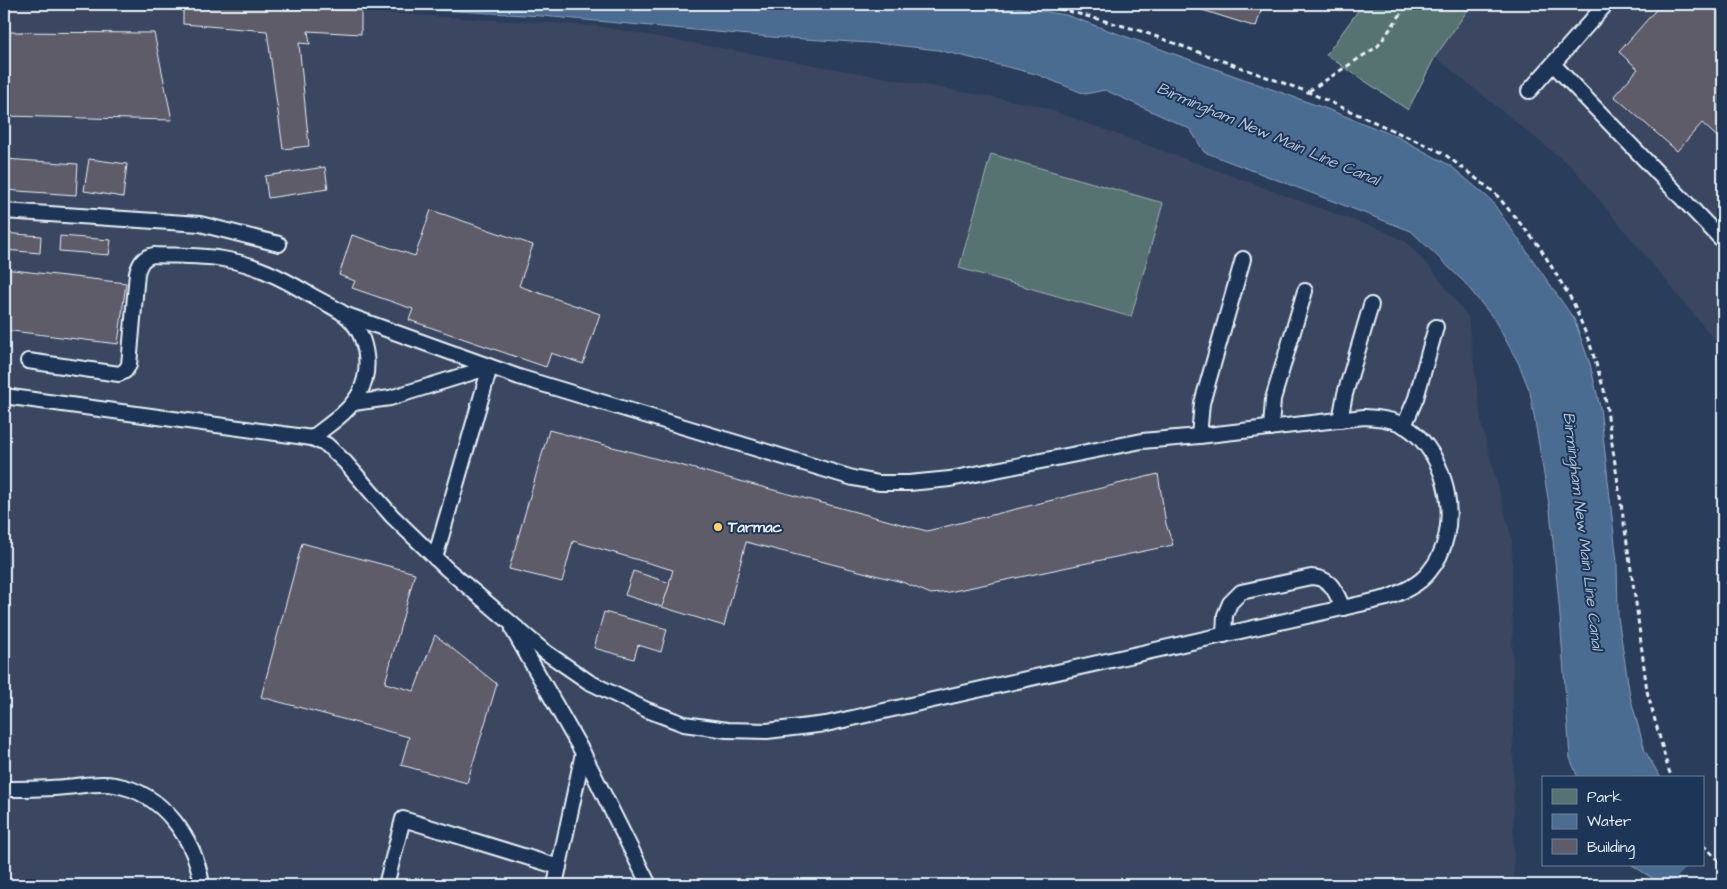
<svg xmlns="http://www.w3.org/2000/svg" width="1727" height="889" font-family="'Architects Daughter',sans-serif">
<rect width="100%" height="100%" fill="#2a3d5b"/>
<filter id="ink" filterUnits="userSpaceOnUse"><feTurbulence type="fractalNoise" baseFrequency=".02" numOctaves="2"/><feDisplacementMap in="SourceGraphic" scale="10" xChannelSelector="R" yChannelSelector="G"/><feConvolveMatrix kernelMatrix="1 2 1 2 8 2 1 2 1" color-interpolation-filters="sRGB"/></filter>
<g filter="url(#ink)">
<g fill="#3a4660">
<path d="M 135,4 L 230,4 L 597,26 L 1037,105 L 1383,231 L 1406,242 L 1430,267 L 1468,317 L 1482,426 L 1512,539 L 1514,885 L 4,885 L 4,7 Z"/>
<path d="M 1472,4 L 1723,4 L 1723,350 L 1573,168 L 1435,57 Z"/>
</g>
<g fill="#567371" stroke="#9fb2b4">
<path d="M 1363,4 L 1472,4 L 1435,57 L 1408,110 L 1326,55 Z"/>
<path d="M 991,154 L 1163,203 L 1131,317 L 959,268 Z"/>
</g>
<g fill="#4c6c91" stroke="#8aa1ba">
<path d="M 337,4 L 998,4 L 1066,15 L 1327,109 L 1398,137 L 1451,166 L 1491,200 L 1574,319 L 1590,364 L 1600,407 L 1617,562 L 1618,617 L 1630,696 L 1645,751 L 1661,778 L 1578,778 L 1570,758 L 1559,603 L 1550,510 L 1530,392 L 1519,364 L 1494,319 L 1464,282 L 1411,231 L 1204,152 L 1190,129 L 1105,90 L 1085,94 L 1036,74 L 938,50 L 886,44 L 771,37 L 542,16 Z"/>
<path d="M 1703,851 L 1723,874 L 1723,885 L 1663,885 L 1632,865 L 1703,865 Z"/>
</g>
<path fill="#2a3d5b" d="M 1704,849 L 1723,870 L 1708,885 L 1670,885 L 1689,865 L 1703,865 Z"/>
<g fill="#5e5c6a" stroke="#e8f1f8">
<path d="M 183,4 L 243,4 L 305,9 L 361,10 L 361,34 L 308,31 L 310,44 L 299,43 L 309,146 L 283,149 L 267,31 L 183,24 Z"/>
<path d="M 1183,4 L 1263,4 L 1256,27 Z"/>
<path d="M 1661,4 L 1723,4 L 1723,142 L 1702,123 L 1677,151 L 1614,96 L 1638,69 L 1619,52 Z"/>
<path d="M 4,32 L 154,33 L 172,120 L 4,116 Z"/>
<path d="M 4,159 L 78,164 L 76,195 L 4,190 Z"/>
<path d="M 89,159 L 127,164 L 123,197 L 84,191 Z"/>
<path d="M 325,167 L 328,189 L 268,198 L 265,176 Z"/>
<path d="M 431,210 L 533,245 L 519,286 L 600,314 L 583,364 L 551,353 L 546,367 L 409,320 L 413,309 L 352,288 L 355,281 L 339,275 L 352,235 L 415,256 Z"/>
<path d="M 4,233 L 41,236 L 40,253 L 4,250 Z"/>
<path d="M 60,236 L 111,240 L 109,255 L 59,251 Z"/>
<path d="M 4,269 L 126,283 L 118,344 L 4,330 Z"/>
<path d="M 549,430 L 927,531 L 1158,474 L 1166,524 L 1173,545 L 949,592 L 931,594 L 902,582 L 746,542 L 724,626 L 662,607 L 673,570 L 573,541 L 562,582 L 509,569 Z"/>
<path d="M 302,543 L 415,573 L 385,683 L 414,691 L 435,635 L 497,684 L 467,783 L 401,765 L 409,737 L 261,697 Z"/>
<path d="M 633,571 L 670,583 L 662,607 L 625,595 Z"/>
<path d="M 604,612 L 667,629 L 661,652 L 638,645 L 634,659 L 594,648 Z"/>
</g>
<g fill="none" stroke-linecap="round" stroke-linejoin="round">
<g stroke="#e8f1f8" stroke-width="18">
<g id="service">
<path d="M 1553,64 L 1723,241"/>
<path d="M 1529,91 L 1606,4"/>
<path d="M 4,211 L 200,224 L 279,244"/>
<path d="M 28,361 L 119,374 L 125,371 L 129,365 L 137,273 C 140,263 143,257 154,255 C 177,256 201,255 223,259 C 254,264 280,277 307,293 C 319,300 333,306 344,314 C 367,332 373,368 359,394 C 349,412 328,425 312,438"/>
<path d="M 4,396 L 312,438 L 327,445 L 345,462 L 392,516 L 447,569 L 544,651 L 589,682 L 647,710 L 684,724 L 727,730 L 767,731 L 826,724 L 1387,598 C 1402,592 1419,585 1429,572 C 1464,531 1450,454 1405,426 C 1393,419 1378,418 1364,417 L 1199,436 L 1142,441 L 950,479 L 909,483 L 879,483 L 853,478 L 519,377 L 344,314"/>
<path d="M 353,403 L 390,398 L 490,367 L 435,558"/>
<path d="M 1340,420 L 1345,394 L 1371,305"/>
<path d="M 1404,426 L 1416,398 L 1436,327"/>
<path d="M 1271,428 L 1273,399 L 1305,291"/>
<path d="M 1199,436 L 1202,403 L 1243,259"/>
<path d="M 513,630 L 583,753 L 649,885"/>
<path d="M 1224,635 L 1225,615 L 1230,603 L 1241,592 L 1311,577 C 1332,578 1335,591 1343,608"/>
<path d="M 4,789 C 24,789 45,789 65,787 C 82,786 98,782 115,785 C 163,793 195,839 202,885"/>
<path d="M 386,885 L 403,819 L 559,867"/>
<path d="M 555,885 L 583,753"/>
</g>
</g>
<g stroke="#e8f1f8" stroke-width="3" stroke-dasharray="5 4" stroke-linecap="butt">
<path d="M 1042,4 L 1138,30 L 1308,92 L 1443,153 L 1495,193 L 1539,246 L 1573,302 L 1590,344 L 1604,390 L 1636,603 L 1647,691 L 1668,768 L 1672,778"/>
<path d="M 1309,91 L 1378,46 L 1408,4"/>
<path d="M 1703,845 L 1723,865"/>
</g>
<use href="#service" stroke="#1d3557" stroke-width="14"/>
</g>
</g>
<circle fill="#ffd166" stroke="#1d3557" stroke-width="2" cx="718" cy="527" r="5"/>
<g text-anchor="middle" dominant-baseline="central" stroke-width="4" stroke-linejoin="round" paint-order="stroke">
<g font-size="15" font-weight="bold" fill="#e8f1f8" stroke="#1d3557" text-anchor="start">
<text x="728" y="527">Tarmac</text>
</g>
<g font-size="16" font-style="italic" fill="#b1c2d4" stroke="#1d3557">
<text transform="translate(1268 134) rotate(23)">Birmingham New Main Line Canal</text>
<text transform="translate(1583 531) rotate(83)">Birmingham New Main Line Canal</text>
</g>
</g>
<rect width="1727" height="889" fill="none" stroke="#1d3557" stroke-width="20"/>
<rect x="10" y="10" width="1707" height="869" fill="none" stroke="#e8f1f8" stroke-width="2" filter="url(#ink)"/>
<rect x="1542" y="776" width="162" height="90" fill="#1d3557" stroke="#6e8097"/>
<rect x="1552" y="789" width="25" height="15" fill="#567371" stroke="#6e8097"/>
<text x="1587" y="802" font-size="15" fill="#e8f1f8">Park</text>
<rect x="1552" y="814" width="25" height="15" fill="#4c6c91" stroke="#6e8097"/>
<text x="1587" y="826" font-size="15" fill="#e8f1f8">Water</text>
<rect x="1552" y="839" width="25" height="15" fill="#5e5c6a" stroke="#6e8097"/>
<text x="1587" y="852" font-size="15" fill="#e8f1f8">Building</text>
</svg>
